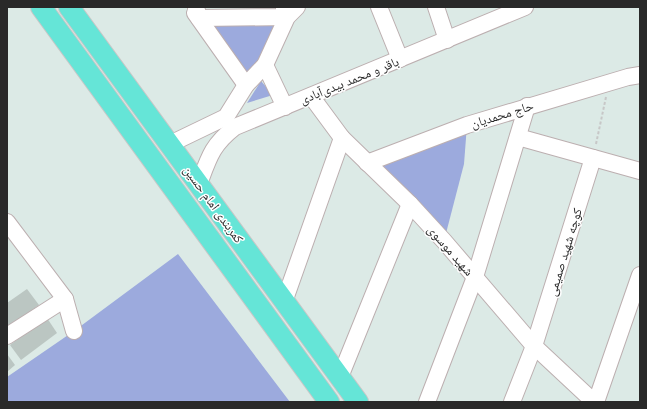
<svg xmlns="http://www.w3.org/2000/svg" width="647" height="409" font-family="'Golos Text','Noto Naskh Arabic',sans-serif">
<rect width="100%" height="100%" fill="#dceae6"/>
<g fill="#9caadd">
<path d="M 287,17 L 246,85 L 199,18 Z"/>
<path d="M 261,81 L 273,95 L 247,103 Z"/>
<path d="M 467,125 L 464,164 L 444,241 L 367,163 Z"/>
<path d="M 178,254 L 290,402 L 7,402 L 7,377 L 74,331 Z"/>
</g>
<g fill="#bbc6c2">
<path d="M 27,289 L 39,305 L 7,328 L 7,303 Z"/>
<path d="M 47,318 L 57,333 L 21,360 L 10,345 Z"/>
<path d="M 7,354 L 15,365 L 7,372 Z"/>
</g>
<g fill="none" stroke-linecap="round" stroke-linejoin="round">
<g stroke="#bcafb0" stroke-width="18">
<g id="minor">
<path d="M 196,7 L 199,18 L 287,17 L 284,8"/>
<path d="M 379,7 L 400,59"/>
<path d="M 436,7 L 447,40"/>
<path d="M 195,13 L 246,85"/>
<path d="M 265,65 L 285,107"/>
<path d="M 311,96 L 342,138 L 410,204 L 444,241 L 534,346 L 594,402"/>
<path d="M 518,137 L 640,171"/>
<path d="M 170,144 L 226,117 L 246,85 L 265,65 L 287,17 L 297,7"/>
<path d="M 367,163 L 467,125 L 628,77 L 640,75"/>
<path d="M 199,184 C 209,157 212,145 235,127 L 525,7"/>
<path d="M 7,222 L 65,299 L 74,331"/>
<path d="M 284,302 L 342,138"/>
<path d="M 7,336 L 65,299"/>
<path d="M 340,377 L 410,204"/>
<path d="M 427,402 L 475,277 L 527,106"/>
<path d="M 512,402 L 534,346 L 593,158"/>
<path d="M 596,402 L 640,275"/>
</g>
</g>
<g stroke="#c7c7c7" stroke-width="22">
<g id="major">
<path d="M 41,7 L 329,402"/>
<path d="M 69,7 L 358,402"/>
</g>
</g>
<path stroke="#c7c7c7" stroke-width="2" stroke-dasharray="3 2" stroke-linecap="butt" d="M 596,144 L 606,97"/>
<use href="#minor" stroke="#fff" stroke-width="16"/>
<use href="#major" stroke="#65e5d7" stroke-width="20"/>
</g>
<g text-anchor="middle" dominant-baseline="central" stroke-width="3" stroke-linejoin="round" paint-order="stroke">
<g font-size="13" fill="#292929" stroke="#fff">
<text transform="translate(349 80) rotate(-22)">باقر و محمد بیدی‌آبادی</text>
<text transform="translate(502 114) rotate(-17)">حاج محمدیان</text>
<text transform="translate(214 204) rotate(54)">کمربندی امام حسین</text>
<text transform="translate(451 250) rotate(49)">شهید موسوی</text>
<text transform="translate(564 252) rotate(-73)">کوچه شهید صمیمی</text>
</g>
</g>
<rect width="647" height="409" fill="none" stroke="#292929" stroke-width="16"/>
</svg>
